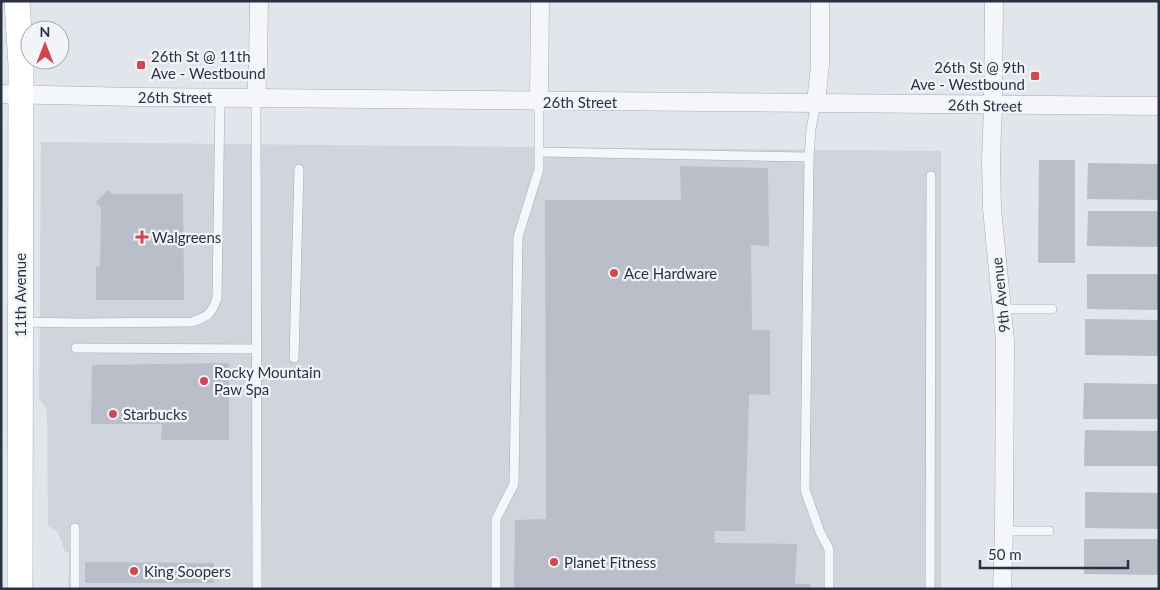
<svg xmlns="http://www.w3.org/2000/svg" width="1160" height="590" font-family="Lato,sans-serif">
<rect width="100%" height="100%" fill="#e2e5eb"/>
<path fill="#d0d4dd" d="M 41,142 L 941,151 L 941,589 L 68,589 L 69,554 L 64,550 L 62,541 L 57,531 L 48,526 L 47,410 L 39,398 Z"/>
<g fill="#b9bec8">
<path d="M 1039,160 L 1075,160 L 1075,263 L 1038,263 Z"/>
<path d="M 1088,163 L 1159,164 L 1159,200 L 1087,199 Z"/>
<path d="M 680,166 L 768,168 L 769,246 L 751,245 L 752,330 L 770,330 L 770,395 L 749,394 L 745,531 L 714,531 L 715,543 L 797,544 L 795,584 L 810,584 L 810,589 L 514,589 L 515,520 L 546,519 L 545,200 L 681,200 Z"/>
<path d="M 108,190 L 113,194 L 183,194 L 184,300 L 96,300 L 96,267 L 100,267 L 101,208 L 96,202 Z"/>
<path d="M 1088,211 L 1159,211 L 1159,247 L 1087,246 Z"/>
<path d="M 1087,274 L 1159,274 L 1159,310 L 1087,309 Z"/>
<path d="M 1085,319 L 1159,320 L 1159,356 L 1085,355 Z"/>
<path d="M 229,363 L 229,440 L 161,440 L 162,424 L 91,424 L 92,365 Z"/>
<path d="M 1084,383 L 1159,384 L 1159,419 L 1083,419 Z"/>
<path d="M 1085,430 L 1159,431 L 1159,466 L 1084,466 Z"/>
<path d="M 1085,492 L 1159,493 L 1159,529 L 1085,528 Z"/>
<path d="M 1084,539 L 1159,539 L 1159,575 L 1084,574 Z"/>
<path d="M 85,562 L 214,563 L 214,583 L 85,583 Z"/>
</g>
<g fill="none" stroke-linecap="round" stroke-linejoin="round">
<g stroke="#a7abb5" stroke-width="10">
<g id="service">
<path d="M 256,98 L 257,589"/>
<path d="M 816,103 L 811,129 L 809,157 L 805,490 L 820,532 L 829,549 L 829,589"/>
<path d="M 539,152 L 809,157"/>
<path d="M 1003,309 L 1052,309"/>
<path d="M 22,322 L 78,323 L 192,322 C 208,316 211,315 217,298 L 220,98"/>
<path d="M 76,348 L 256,349"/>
<path d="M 294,358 L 299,169"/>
<path d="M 75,528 L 75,589"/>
<path d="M 1004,531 L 1049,531"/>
<path d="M 496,589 L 496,519 L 514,484 L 518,237 L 539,169 L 539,102"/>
<path d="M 930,589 L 931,176"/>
</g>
</g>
<g stroke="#a7abb5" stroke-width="19">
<g id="minor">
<path d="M 994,1 L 993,106 L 991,159 L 992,209 L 1005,341 L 1004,531 L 1002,589"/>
<path d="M 1,94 L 137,97 L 1159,106"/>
<path d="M 256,98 L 258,63 L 259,1"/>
<path d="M 539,102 L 540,1"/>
<path d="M 816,103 L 820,65 L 820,1"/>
</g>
</g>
<g stroke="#a7abb5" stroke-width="26">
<path id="secondary" d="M 17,1 L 21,65 L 20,589"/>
</g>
<use href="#service" stroke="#f5f6f9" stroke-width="9"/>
<use href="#minor" stroke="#f5f6f9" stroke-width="18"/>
<use href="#secondary" stroke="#fff" stroke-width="25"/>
</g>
<g fill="#cf4851" stroke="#f2f4f8" stroke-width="2">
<rect x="136" y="60" width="10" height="10" rx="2.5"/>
<rect x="1030" y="71" width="10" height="10" rx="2.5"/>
<path d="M139.5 229.5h5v5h5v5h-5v5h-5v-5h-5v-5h5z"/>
<circle cx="614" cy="273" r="5"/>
<circle cx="204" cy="381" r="5"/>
<circle cx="113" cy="414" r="5"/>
<circle cx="554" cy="562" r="5"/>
<circle cx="134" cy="571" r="5"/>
</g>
<g text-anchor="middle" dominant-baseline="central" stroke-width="4.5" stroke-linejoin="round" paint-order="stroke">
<g font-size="15" fill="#2a3143" stroke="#f2f4f8" text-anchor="start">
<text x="151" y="56">26th St @ 11th<tspan x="151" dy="17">Ave - Westbound</tspan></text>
<text x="1025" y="67" text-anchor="end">26th St @ 9th<tspan x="1025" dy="17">Ave - Westbound</tspan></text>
<text x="152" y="237">Walgreens</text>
<text x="624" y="273">Ace Hardware</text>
<text x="214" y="372">Rocky Mountain<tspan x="214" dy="17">Paw Spa</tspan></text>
<text x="123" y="414">Starbucks</text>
<text x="564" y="562">Planet Fitness</text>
<text x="144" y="571">King Soopers</text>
</g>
<g font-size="15" fill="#2a3143" stroke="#f2f4f8">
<text x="175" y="97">26th Street</text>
<text x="580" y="102">26th Street</text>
<text transform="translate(985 105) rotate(1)">26th Street</text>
<text transform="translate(20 295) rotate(-90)">11th Avenue</text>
<text transform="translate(1000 295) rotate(-96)">9th Avenue</text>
</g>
</g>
<rect width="1160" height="590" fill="none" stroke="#2a3143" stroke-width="5"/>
<g transform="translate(45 45)"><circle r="24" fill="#f2f4f8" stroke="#a2a6b0"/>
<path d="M0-4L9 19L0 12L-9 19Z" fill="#cf4851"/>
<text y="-8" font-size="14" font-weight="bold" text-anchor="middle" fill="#2a3143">N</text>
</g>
<path d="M980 560v8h148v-8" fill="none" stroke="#2a3143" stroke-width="2.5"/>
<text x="988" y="560" font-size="15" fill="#2a3143" stroke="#f2f4f8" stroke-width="4" paint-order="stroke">50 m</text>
</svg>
